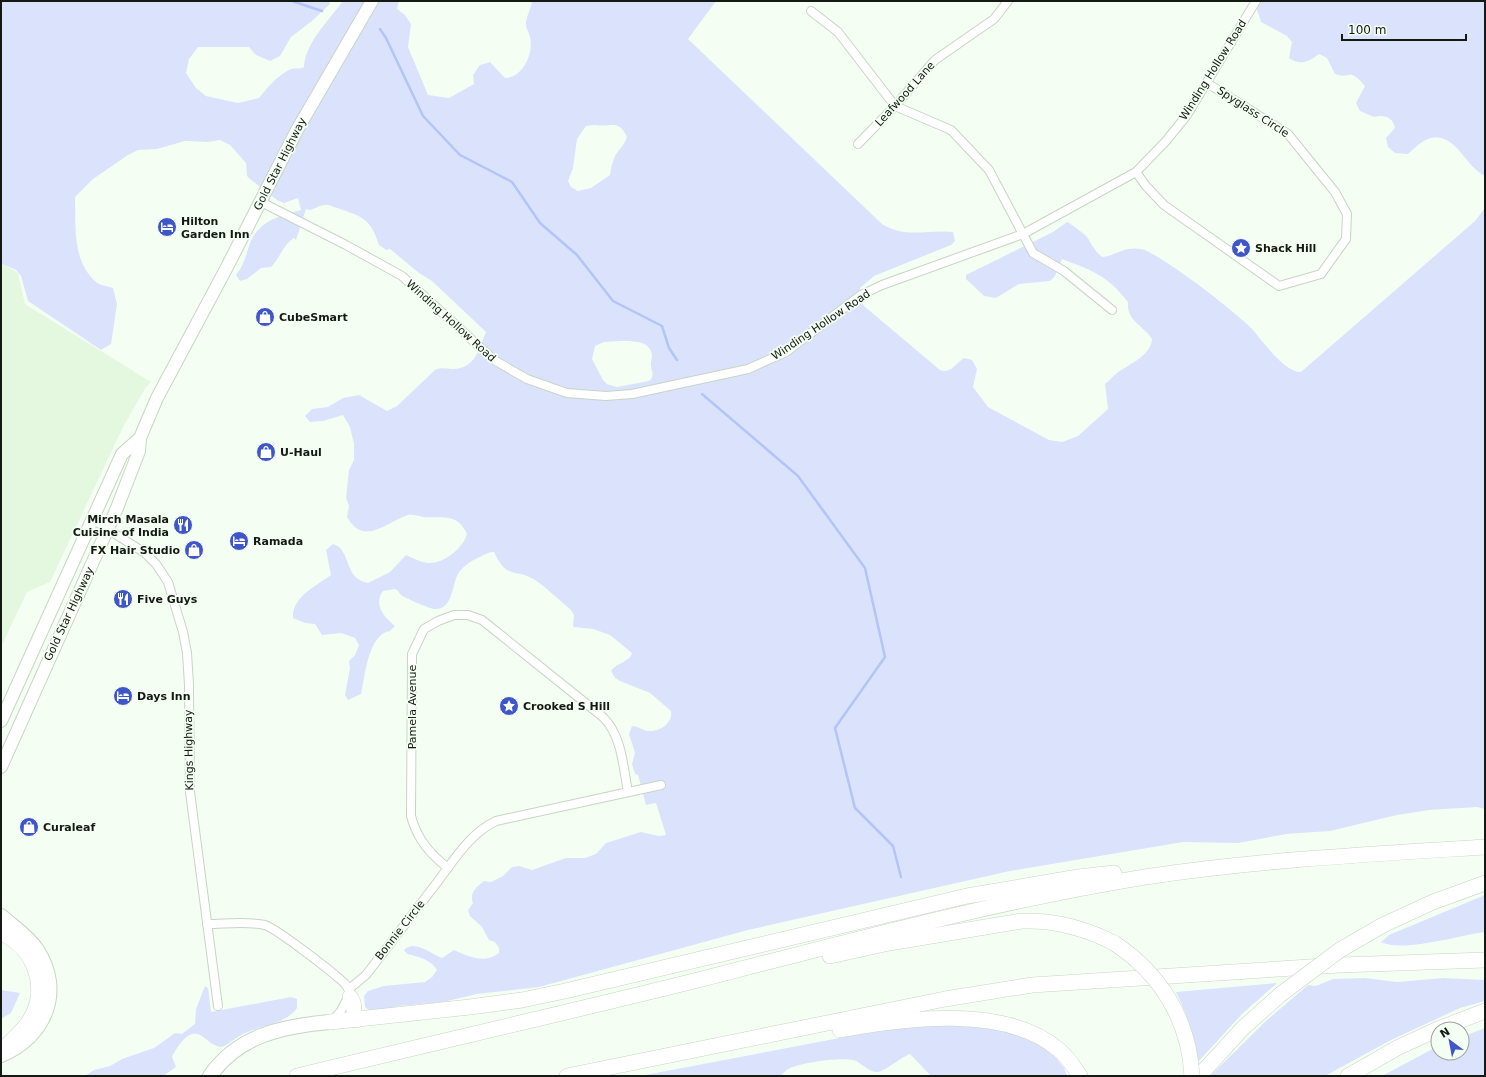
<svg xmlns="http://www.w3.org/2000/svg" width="1486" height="1077" font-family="'DejaVu Sans',sans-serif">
<rect width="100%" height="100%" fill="#f5fef3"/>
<path fill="#e4f8e0" d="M 1,262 L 18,273 L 25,304 L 151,382 L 146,387 L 123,427 L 50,582 L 27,592 L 1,647 Z"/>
<g fill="#dbe3fc" fill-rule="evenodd">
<path d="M 1,1 L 329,1 L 330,4 L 312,21 L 291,37 L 280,56 L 270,61 L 256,55 L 249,47 L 198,47 L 189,59 L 186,73 L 196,88 L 206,96 L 238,103 L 259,98 C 267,88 277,76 289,70 C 294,67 299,70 304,67 C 305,43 329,20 343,1 L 399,1 L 397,9 L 405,15 L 411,24 L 408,47 L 428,95 L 449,98 L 474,84 L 473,75 L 480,65 L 490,62 L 505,78 C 523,78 534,53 530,37 C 529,32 525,27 526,22 C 527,15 531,8 532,1 L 716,1 L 688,39 L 882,224 C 906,239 927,229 953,232 L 955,241 L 951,245 L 874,276 L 860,288 L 860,299 L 864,306 L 940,370 C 951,374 955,364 964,358 L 972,360 L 977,369 L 973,387 L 988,407 L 1049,440 L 1062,442 L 1078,436 L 1108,409 L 1105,384 C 1109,381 1113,376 1117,373 C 1129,364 1151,356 1152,339 C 1144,326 1126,321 1128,302 C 1107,275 1093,271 1062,259 L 1055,276 L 1050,281 L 1019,284 L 996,298 L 984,296 L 966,279 L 966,275 L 1053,232 L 1067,222 C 1070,223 1086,235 1087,237 C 1092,244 1095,253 1103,257 C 1117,255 1124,246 1141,249 C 1160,253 1234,311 1250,327 C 1262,339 1283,372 1301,372 L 1475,221 L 1485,208 L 1485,809 L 1477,807 L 1429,810 L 1397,815 L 1330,831 L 1286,834 L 1238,843 L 1183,842 L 1010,871 L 748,930 L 539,987 L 477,994 L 443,1002 L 399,1006 L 388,1009 L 369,1010 L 365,1007 L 364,996 L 368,991 L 384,986 L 425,982 L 432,977 L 437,970 C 430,959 419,957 407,954 L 404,950 C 415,939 430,954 442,958 L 454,950 C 470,957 484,964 499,953 L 499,948 L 495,942 L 489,940 L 482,927 L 470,916 L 468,910 L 473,903 C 469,893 476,887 484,881 L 491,882 L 503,876 L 512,867 L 519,866 L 532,870 L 566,858 L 585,858 L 596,854 L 606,843 L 641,832 L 659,836 L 666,835 L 656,803 L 646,805 L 638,775 L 635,774 L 632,764 L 635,753 L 629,734 L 632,726 C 638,726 642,730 648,731 C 660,732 673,723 671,711 L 650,693 L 620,681 L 615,678 L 611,671 C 616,663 630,662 632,653 L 610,635 L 593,629 L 574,627 L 573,625 L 574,615 L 571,610 C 559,600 548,589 535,580 C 517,568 507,581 494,552 C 489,552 485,554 480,557 C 471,561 464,565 458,574 C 452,584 453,610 435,609 C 430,609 405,598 401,595 C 399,593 399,591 395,589 L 383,591 C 373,604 384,617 395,626 L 390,631 C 368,634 365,677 361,694 L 348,700 L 345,695 L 350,668 L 349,661 L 355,655 L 359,645 L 355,638 L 341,633 L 322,635 L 315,624 L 305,623 L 293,618 C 292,597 316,586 331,575 L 326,550 L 333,544 C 336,545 340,547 341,549 C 351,563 348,579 368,583 L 390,572 L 406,555 C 413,558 420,562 428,563 C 444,564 463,548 467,534 C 458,513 443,518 423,517 C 418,516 412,514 408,515 C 386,522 364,547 347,517 L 349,506 L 346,498 L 349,470 L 354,460 L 354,444 L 350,427 L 343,415 L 323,421 L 310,422 L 305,416 L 312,409 L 328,407 L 343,398 L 359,395 L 387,411 L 397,406 L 435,370 C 442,367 445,369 453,369 C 475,369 479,349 486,332 L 432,281 L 419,273 L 390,249 L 386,250 L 379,245 C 371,219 362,216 337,208 C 332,207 329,204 325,205 C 319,205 315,209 310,210 L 306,209 L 296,240 L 294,238 C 283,245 280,258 271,267 L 261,268 L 247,279 L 240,281 L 236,275 C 244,265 246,255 250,243 C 259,221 279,216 301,210 L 298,198 L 284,203 L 277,200 L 251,180 L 247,176 L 246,163 L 230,145 L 220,140 L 208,142 L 185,141 L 157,149 L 138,150 L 128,155 L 93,179 L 75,197 C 76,226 72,261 96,282 C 100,286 108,286 113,288 L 117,304 L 111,344 L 101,350 L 28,301 L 21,276 L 16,270 L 1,263 ZM 595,125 C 611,128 618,118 627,137 C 624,146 619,149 615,156 C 612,162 611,169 610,175 L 591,188 L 578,191 L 571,187 L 568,181 L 573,168 L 577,139 L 586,126 ZM 621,341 C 633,342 649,339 652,355 C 652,359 650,363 651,367 C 652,373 655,376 649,381 L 617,387 L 607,384 L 603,380 L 592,359 L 595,346 L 604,342 Z"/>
<path d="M 1254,1 L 1485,1 L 1485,176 C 1465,167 1455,130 1428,139 C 1420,142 1414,149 1408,154 L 1395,153 L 1388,147 L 1386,138 L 1395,128 C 1393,117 1384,114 1374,117 L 1360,111 L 1356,103 L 1365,86 C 1348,66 1351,80 1335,74 L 1327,58 L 1319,54 C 1309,62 1300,66 1289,58 L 1292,42 L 1287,36 L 1261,22 Z"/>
<path d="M 1485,895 L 1485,932 C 1460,935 1403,953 1381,942 L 1389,935 Z"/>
<path d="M 1365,978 L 1397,982 L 1444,978 L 1485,980 L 1485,1001 L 1460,1008 L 1391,1040 L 1325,1076 L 1210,1076 L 1267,1020 L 1308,985 L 1316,986 L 1333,979 Z"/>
<path d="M 1277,983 L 1243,1013 L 1198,1062 C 1195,1036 1187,1015 1176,992 Z"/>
<path d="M 205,986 L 208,988 L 211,1012 L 291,997 L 297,999 L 297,1008 C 287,1023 261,1026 245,1033 C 240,1035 225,1047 221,1047 C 211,1046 206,1037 198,1034 C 187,1030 176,1049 172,1057 L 176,1067 L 163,1076 L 85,1076 L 94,1070 L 110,1066 L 122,1059 L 154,1048 L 175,1033 L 182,1034 L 195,1024 L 196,1009 Z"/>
<path d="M 1,990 L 20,993 L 11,1013 L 1,1019 Z"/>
<path d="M 953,1024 L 986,1027 L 1009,1031 L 1048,1048 L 1064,1068 L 1067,1076 L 931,1076 L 910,1054 C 900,1058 885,1071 878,1072 C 870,1073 862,1064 856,1061 C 844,1056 802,1063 790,1068 C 786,1070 783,1073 781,1076 L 640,1076 L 887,1029 Z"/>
<path d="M 1485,1028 L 1485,1076 L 1382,1076 L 1438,1046 L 1438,1053 L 1462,1053 L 1462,1037 Z"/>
</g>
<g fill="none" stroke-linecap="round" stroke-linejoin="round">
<g stroke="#b2c4f8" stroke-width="2.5">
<path d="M 292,1 L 322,11"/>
<path d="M 380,29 L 386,38 L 423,116 L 460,155 L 512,182 L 540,223 L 577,255 L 613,301 L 662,326 L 669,348 L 677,360"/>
<path d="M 702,394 L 798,476 L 865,568 L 885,657 L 835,728 L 855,808 L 893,846 L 901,877"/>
</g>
<g stroke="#c7d5c4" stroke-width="10">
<g id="minor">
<path d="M 811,11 L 838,32 L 895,106 L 951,130 L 989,170 L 1033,253 L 1064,271 L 1112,310"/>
<path d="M 858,144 L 895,106 L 935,60 L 994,19 L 1008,1"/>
<path d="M 1136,172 L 1146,186 L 1164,205 L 1279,286 L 1321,274 L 1346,239 L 1347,214 L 1335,192 L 1288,134 L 1207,83"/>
<path d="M 261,202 L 346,245 L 402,276 L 494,360 L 527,379 L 567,393 L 606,396 L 632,394 L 748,369 L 786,352 L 861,295 L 882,285 L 1023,234 L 1136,172 L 1166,141 L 1187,115 L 1256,1"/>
<path d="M 92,519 L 145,553 L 156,564 L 168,582 L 183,632 L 187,653 L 189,685 L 190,792 L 218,1006"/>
<path d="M 448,868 C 430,854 417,839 411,816 L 412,654 L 424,629 L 438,621 L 454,615 L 468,615 L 482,620 L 603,717 C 622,736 623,766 628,792"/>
<path d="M 207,924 C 225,924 247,921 265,925 C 277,929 337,975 346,985 C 349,989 350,992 350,997 L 347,999 L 341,1011 L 332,1021"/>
<path d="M 349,989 L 366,975 C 388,946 410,918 432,889 C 451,865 468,834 496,821 L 661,785"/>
</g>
</g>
<g stroke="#c7d5c4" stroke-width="14">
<g id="secondary">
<path d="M 1,721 L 122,454 L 140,438"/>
<path d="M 1,767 L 117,508 L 139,451 L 140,438 L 157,398 L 227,267 L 297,130 L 372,1"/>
</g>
</g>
<g stroke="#c7d5c4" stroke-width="16">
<g id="trunk">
<path d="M 1,916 C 13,927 28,936 37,950 C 64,991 45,1037 1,1055"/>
<path d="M 210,1076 C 238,1035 284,1026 330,1022"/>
</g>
</g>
<g stroke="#c7d5c4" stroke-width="16">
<g id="motorway">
<path d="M 1383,925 L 1433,902 L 1485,883"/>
<path d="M 1,933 C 36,948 50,991 28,1023 C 20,1034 9,1042 1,1052"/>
<path d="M 830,956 L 889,943 L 1022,921 C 1055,920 1085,928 1114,943"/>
<path d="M 350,997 C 356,1003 352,1012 356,1020"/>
<path d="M 330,1022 L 470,1007 L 522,1000 L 565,991 L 967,896 L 1078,877 L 1114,873"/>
<path d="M 1438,1029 L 1485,1011"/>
<path d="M 840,1030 C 904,1018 1006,1004 1059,1050 C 1068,1057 1074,1067 1080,1076"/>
<path d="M 297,1076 C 433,1043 570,1012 706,978 C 851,941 997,901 1145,877 C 1258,860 1371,854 1485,847"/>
<path d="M 567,1076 L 945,999 L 1032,985 L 1340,965 L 1485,960"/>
<path d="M 1199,1076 L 1243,1028 L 1281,994"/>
<path d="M 1348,1076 L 1397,1048 L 1438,1029"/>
</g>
</g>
<use href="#minor" stroke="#fff" stroke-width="8"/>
<use href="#secondary" stroke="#fff" stroke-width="12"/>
<use href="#trunk" stroke="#fff" stroke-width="14"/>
<use href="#motorway" stroke="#fff" stroke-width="15"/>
<g stroke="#c7d5c4" stroke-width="16" stroke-linecap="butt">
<g id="motorway-bridge">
<path d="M 1114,943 C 1161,974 1189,1020 1192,1076"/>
<path d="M 1281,994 L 1340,950 L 1383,925"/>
</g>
</g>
<use href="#motorway-bridge" stroke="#fff" stroke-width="15"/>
</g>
<defs>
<g id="hotel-disc" transform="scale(1)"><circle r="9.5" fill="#3f56c9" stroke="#f5fef3"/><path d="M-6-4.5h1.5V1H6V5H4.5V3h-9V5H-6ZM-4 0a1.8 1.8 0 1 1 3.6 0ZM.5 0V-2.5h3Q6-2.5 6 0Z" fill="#fff"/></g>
<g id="sight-disc" transform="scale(1)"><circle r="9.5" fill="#3f56c9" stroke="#f5fef3"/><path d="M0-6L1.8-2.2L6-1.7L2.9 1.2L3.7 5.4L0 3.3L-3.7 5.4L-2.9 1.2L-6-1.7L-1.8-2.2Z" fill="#fff"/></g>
<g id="shop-disc" transform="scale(1)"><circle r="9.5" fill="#3f56c9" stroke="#f5fef3"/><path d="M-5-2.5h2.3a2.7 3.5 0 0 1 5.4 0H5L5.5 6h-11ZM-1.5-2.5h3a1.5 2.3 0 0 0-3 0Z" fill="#fff"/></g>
<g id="restaurant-disc" transform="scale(1)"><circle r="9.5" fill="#3f56c9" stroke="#f5fef3"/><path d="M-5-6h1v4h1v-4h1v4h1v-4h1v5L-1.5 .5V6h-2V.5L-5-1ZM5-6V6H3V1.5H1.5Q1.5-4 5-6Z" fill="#fff"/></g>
</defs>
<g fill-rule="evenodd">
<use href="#hotel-disc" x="167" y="227"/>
<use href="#sight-disc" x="1241" y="248"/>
<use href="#shop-disc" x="265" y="317"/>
<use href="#shop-disc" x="266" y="452"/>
<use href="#restaurant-disc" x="183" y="525"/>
<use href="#hotel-disc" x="239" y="541"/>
<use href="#shop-disc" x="194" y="550"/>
<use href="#restaurant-disc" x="123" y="599"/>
<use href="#hotel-disc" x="123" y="696"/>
<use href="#sight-disc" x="509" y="706"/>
<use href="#shop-disc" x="29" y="827"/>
</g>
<g text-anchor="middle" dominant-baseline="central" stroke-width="3.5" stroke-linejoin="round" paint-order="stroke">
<g font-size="11" fill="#141913" stroke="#f5fef3">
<text transform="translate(1213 70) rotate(-58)">Winding Hollow Road</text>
<text transform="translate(905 94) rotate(-48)">Leafwood Lane</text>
<text transform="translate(1253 112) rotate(33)">Spyglass Circle</text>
<text transform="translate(280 164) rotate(-63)">Gold Star Highway</text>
<text transform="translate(451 321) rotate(42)">Winding Hollow Road</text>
<text transform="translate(821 325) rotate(-34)">Winding Hollow Road</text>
<text transform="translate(69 614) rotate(-65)">Gold Star Highway</text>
<text transform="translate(412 707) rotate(-90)">Pamela Avenue</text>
<text transform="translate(189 750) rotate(-91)">Kings Highway</text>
<text transform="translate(400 930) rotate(-52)">Bonnie Circle</text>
</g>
<g font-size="11" font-weight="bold" fill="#141913" stroke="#f5fef3" text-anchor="start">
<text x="181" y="221">Hilton<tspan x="181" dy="13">Garden Inn</tspan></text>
<text x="1255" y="248">Shack Hill</text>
<text x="279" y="317">CubeSmart</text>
<text x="280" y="452">U-Haul</text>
<text x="169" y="519" text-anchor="end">Mirch Masala<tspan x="169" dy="13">Cuisine of India</tspan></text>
<text x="253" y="541">Ramada</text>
<text x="180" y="550" text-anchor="end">FX Hair Studio</text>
<text x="137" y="599">Five Guys</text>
<text x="137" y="696">Days Inn</text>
<text x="523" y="706">Crooked S Hill</text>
<text x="43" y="827">Curaleaf</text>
</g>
</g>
<rect width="1486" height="1077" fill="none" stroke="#141913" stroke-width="4"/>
<g transform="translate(1450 1041) rotate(328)"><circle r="19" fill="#f5fef3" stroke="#9ba299"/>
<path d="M0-3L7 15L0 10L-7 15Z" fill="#3f56c9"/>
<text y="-6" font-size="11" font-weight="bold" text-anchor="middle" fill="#141913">N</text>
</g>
<path d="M1342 34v6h124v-6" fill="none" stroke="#141913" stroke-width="2"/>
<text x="1348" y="34" font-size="12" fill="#141913" stroke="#f5fef3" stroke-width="3" paint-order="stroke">100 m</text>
</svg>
